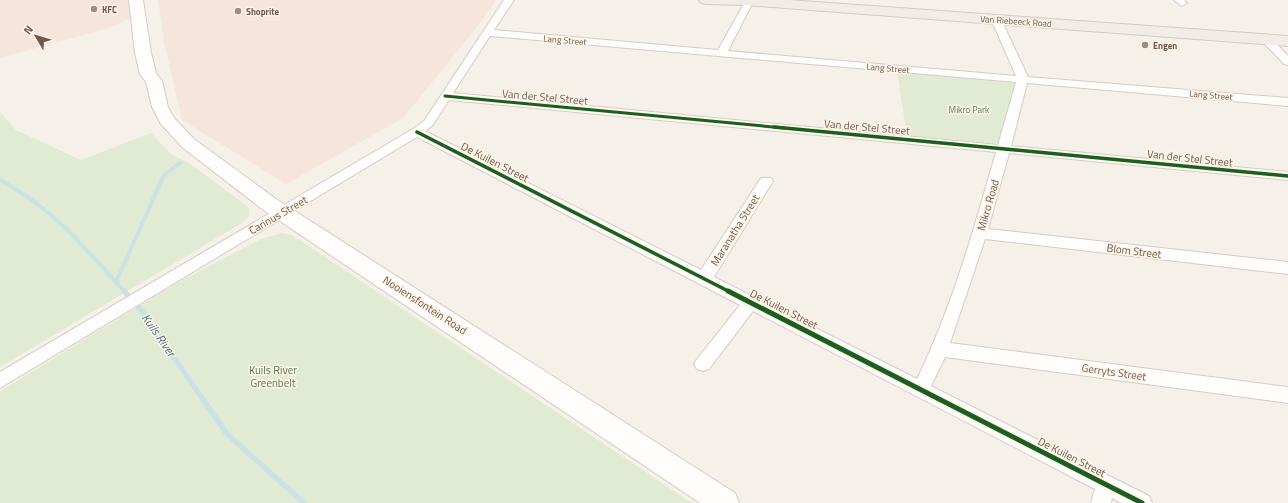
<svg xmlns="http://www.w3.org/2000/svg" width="1288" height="503" font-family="'Titillium Web',sans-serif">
<rect width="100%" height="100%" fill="#f5f0e8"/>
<g fill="#f5e5dc">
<path d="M 0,0 L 130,0 L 131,18 L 112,27 L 0,58 Z"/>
<path d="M 158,0 L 496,0 L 481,22 L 403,118 L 286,184 L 182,120 L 164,41 Z"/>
</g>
<g fill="#e1ebd4">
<path d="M 897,71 L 1014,83 L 1015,87 L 999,142 L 992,144 L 907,136 Z"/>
<path d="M 0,112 L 16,130 L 81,160 L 151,133 L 171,154 L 189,163 L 247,206 L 249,209 L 249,216 L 242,223 L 0,367 Z"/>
<path d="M 282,233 L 292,235 L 692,503 L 0,503 L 0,391 L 177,283 L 261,239 Z"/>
</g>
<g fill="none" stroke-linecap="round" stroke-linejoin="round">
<g stroke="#cbe2e4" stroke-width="4">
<path d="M 0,180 C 54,209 85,248 125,292"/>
<path d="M 116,282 L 164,175 L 180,163"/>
</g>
<path stroke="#cbe2e4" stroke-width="5.5" d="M 124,291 L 141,310 L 227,434 L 304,503"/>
<g stroke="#d4cdc6" stroke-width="2">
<g id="street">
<path d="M 504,0 L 514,0 L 494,30 L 718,50 L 746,0 L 754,0 L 728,51 L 1016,76 L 991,19 L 996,16 L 1001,19 L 1028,77 L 1288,98 L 1288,106 L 1027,83 L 1011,146 L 1288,172 L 1288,180 L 1009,153 L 988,229 L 1288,262 L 1288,274 L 985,239 L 950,343 L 1288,387 L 1288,403 L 945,357 L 931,386 L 1149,496 L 1152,503 L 1121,503 L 1112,498 L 1111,503 L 1091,503 L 1095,489 L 753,311 L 709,369 L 703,371 L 697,369 L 694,364 L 697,359 L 740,305 L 417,137 L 0,388 L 0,372 L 413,129 L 424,121 ZM 490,36 L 1016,82 L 998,145 L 453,93 ZM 449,100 L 996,152 C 974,229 952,307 917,379 L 714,277 L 773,181 L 771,178 L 761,178 L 701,270 L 425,131 L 432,126 Z"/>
<path d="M 1174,0 L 1184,0 L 1187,3 L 1182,6 Z"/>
<path d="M 1266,36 L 1270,37 L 1288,56 L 1288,65 L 1284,64 L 1262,41 L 1261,39 L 1262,37 Z"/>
</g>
</g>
<g stroke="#d4ccc5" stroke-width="2">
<path id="secondary" d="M 129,0 L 143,0 L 151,53 L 156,73 L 162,81 L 168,107 L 174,118 L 194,139 L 276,199 L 735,493 L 739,503 L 700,503 L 262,209 L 182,147 L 161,124 L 152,107 L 146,82 L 140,74 L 135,53 Z"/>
</g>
<g stroke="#d3cbc5" stroke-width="2">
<path id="primary" d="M 699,0 L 788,0 L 1288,36 L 1288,46 L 744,5 L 706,4 L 701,3 Z"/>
</g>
<use href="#street" fill="#fefdfc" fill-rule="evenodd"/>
<use href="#secondary" fill="#fefdfc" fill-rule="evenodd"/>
<use href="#primary" fill="#f1ece5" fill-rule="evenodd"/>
<g stroke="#fef5e9" stroke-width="5">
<path id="cycleway-far2" d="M 445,96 L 784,128"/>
</g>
<g stroke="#fef5e9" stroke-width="6">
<g id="cycleway-far1">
<path d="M 774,127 L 1288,176"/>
<path d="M 417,132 L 730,292"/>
</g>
</g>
<g stroke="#fef5e9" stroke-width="8">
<path id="cycleway" d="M 728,291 L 1142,503"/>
</g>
<use href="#cycleway-far2" stroke="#1b5e20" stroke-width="3"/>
<use href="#cycleway-far1" stroke="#1b5e20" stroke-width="3.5"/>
<use href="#cycleway" stroke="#1b5e20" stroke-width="5"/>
</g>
<g fill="#9f8d82" stroke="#fef5e9" stroke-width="1.5">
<circle cx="94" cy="9" r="4"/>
<circle cx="238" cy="11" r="4"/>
<circle cx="1145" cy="45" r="4"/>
</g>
<g text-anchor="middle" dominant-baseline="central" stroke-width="3" stroke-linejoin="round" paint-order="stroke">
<g font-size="9" font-weight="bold" fill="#70584b" stroke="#fef5e9" text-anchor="start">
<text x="102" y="9">KFC</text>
<text x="246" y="11">Shoprite</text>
<text x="1153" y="45">Engen</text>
</g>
<g font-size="9" fill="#70584b" stroke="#fef5e9">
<text transform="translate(1016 21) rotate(4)">Van Riebeeck Road</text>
<text transform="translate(565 40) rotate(5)">Lang Street</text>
<text transform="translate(888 68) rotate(5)">Lang Street</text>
<text transform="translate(1211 95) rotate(5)">Lang Street</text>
</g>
<g font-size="9" fill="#567b47" stroke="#fef5e9">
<text x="969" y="109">Mikro Park</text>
</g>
<g font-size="11" fill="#70584b" stroke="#fef5e9">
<text transform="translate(545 97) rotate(5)">Van der Stel Street</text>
<text transform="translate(867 127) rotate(5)">Van der Stel Street</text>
<text transform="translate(1190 158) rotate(6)">Van der Stel Street</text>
<text transform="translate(495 162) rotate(27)">De Kuilen Street</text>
<text transform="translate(988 205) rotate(-74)">Mikro Road</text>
<text transform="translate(278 215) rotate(-30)">Carinus Street</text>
<text transform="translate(735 230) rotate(-58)">Maranatha Street</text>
<text transform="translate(1134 251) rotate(7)">Blom Street</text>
<text transform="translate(425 305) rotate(33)">Nooiensfontein Road</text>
<text transform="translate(784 309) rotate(27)">De Kuilen Street</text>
<text transform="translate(1114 372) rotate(8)">Gerryts Street</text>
<text transform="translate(1072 457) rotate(27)">De Kuilen Street</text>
</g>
<g font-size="11" fill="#567b47" stroke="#fef5e9">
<text x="273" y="370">Kuils River<tspan x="273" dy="13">Greenbelt</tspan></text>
</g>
<g font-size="12" font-style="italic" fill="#43737b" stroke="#fef5e9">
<text transform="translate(159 335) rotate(55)">Kuils River</text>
</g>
</g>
<g transform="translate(36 36) rotate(308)" stroke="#fef5e9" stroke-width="3" paint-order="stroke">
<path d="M0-3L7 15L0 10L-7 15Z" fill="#70584b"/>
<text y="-6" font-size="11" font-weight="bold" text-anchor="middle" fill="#70584b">N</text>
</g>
</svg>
